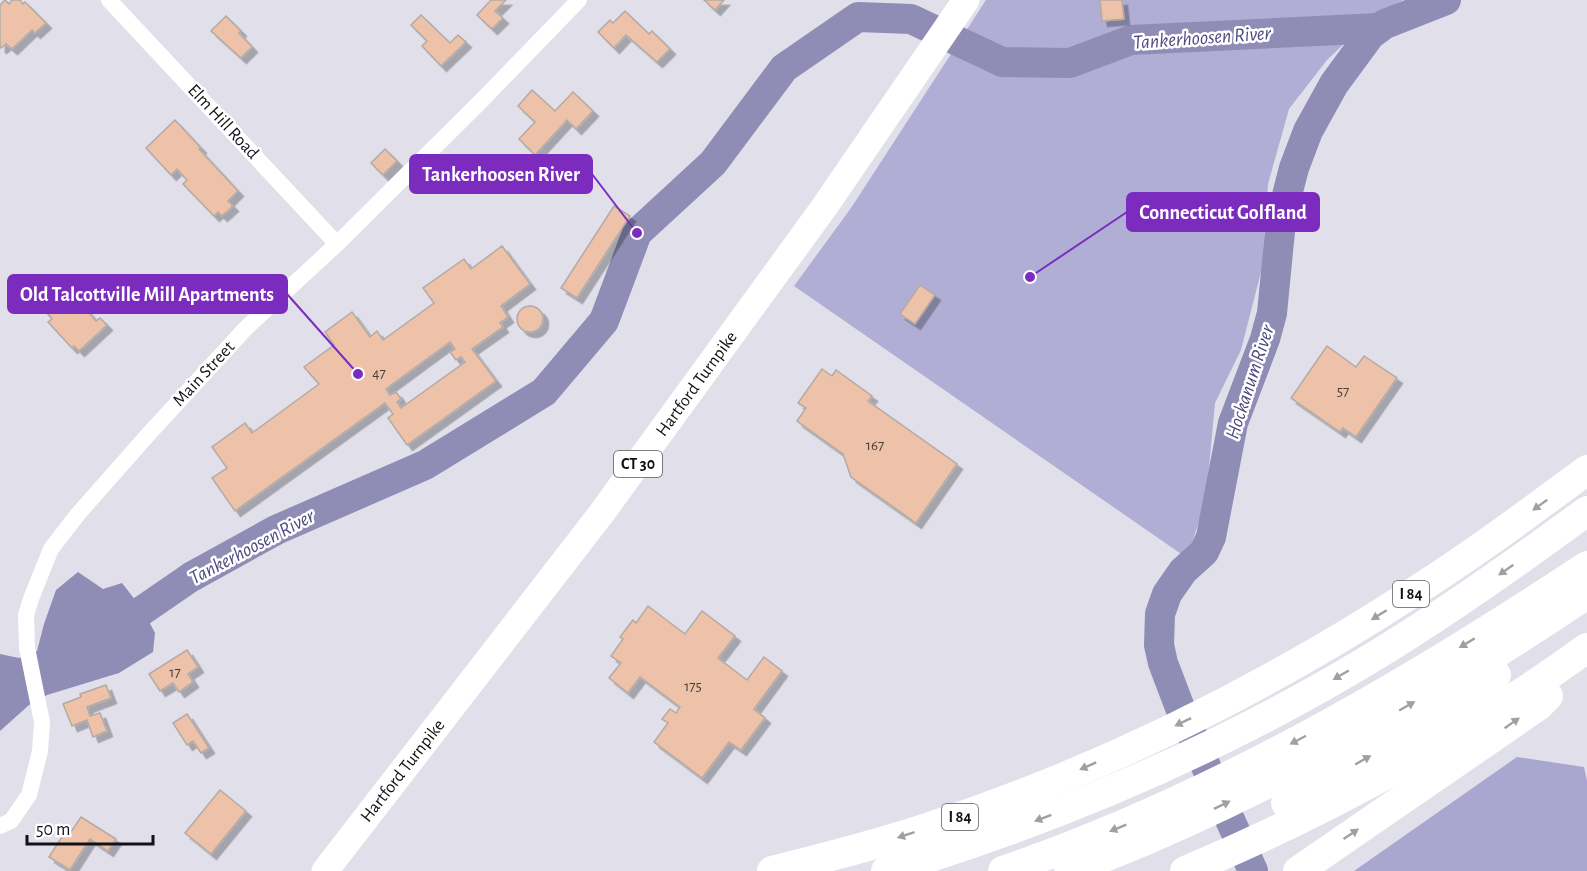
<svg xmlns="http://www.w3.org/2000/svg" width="1587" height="871" font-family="'Alegreya Sans',sans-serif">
<defs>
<filter id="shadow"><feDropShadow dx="5.5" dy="5.5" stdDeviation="0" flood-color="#0004"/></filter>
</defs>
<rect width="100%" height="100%" fill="#e0dfea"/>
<path fill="#b0aed5" d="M 986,0 L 1403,0 L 1373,16 L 1327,60 L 1289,109 L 1268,184 L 1262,268 L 1241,350 L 1215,403 L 1206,500 L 1187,558 L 794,286 L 851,208 Z"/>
<path fill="#a9a6d0" d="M 1517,757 L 1584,767 L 1587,781 L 1587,871 L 1354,871 Z"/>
<path fill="#8f8cb5" d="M 78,572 L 103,589 L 122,583 L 143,610 L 155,633 L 153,652 L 119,673 L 47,695 L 29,705 L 0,731 L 0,654 L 19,658 L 37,651 L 44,624 L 56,590 Z"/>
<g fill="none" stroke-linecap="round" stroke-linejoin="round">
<g stroke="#8f8cb5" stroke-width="30">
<path d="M 109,630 L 143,610 L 191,577 L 276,530 L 425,465 L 544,392 L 604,321 L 637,233 L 713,163 L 784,68 L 858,17 L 911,19 L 1002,62 L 1070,63 L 1131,40 L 1379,28"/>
<path d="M 1253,871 L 1182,713 L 1163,663 L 1159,645 L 1160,614 L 1167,594 L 1183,571 L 1204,552 L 1211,537 L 1233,423 L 1265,339 L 1272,313 L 1280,231 L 1285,203 L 1294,168 L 1308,131 L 1334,84 L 1370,35 L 1385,24 L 1446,0"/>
</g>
</g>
<g fill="#edc2a9" stroke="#b4aaa4" stroke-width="1.5" fill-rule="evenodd" filter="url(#shadow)">
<path d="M 5,0 L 9,4 L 12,0 L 20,0 L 23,4 L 25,2 L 46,23 L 35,33 L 32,30 L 12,49 L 6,44 L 1,48 L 0,47 L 0,5 Z"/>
<path d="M 491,0 L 506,0 L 495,11 L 503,18 L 492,29 L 477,15 Z"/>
<path d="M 704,0 L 724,0 L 715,10 Z"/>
<path d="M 1100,0 L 1122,0 L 1124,19 L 1102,21 Z"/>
<path d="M 625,11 L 649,34 L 652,31 L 670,49 L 657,62 L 626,35 L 614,48 L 598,32 L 610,20 L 613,23 Z"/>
<path d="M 421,15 L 450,43 L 458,35 L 466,42 L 441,66 L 422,46 L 427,41 L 411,25 Z"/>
<path d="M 226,16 L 241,31 L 239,33 L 252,47 L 241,58 L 211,31 Z"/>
<path d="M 532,90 L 555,111 L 573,92 L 593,111 L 576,129 L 567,120 L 535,155 L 519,139 L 535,122 L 518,106 Z"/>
<path d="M 175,120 L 201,148 L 199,149 L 238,191 L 228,201 L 233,206 L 222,216 L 218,212 L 214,216 L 183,184 L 187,180 L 177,169 L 171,175 L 146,148 Z"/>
<path d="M 385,149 L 397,161 L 383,175 L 371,163 Z"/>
<path d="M 614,206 L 630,216 L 577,298 L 561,288 Z"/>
<path d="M 502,246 L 530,284 L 501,306 L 508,317 L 500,323 L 503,327 L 472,349 L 496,381 L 407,445 L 388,418 L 393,414 L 385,403 L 235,511 L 212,478 L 227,468 L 212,447 L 245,423 L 252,433 L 319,384 L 304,367 L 334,345 L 325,332 L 352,312 L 370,337 L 377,331 L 383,340 L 434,303 L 423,288 L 464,259 L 471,269 ZM 450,342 L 455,349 L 450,352 L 456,360 L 461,357 L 465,362 L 401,408 L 397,402 L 401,399 L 396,392 L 390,395 L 386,389 Z"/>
<path d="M 45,278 L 48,281 L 51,278 L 66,295 L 71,291 L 96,321 L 100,318 L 107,325 L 79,351 L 74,346 L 72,348 L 48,322 L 52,319 L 29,292 Z"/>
<path d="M 920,285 L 935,295 L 915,324 L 900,314 Z"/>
<circle cx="530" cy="319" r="13"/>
<path d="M 1327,346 L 1356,367 L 1364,356 L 1397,378 L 1356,437 L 1343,428 L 1340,432 L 1291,398 Z"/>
<path d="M 822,369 L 832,376 L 836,370 L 872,396 L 868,401 L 957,464 L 916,523 L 851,477 L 843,454 L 797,421 L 806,408 L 798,403 Z"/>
<path d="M 648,606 L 685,634 L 702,611 L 735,636 L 718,658 L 747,680 L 764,657 L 782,671 L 754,709 L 765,718 L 741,750 L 729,742 L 702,778 L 654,742 L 668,723 L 662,719 L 670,709 L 676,713 L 680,707 L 640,677 L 628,693 L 609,678 L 621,663 L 611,656 L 623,639 L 620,637 L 633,620 L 636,623 Z"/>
<path d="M 187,650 L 198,667 L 188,674 L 193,682 L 179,692 L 173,683 L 160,691 L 149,674 Z"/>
<path d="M 106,685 L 111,698 L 87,707 L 90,716 L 100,713 L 107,731 L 93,737 L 87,720 L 72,726 L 63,704 L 81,697 L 80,694 Z"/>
<path d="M 187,714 L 209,748 L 201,753 L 193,741 L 187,745 L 173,723 Z"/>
<path d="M 220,790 L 246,811 L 211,854 L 185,833 Z"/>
<path d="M 81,817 L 116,839 L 108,851 L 90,839 L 70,870 L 49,857 L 67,829 L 71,832 Z"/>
</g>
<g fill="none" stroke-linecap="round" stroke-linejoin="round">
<g stroke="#fff" stroke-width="16">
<path d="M 109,0 L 337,244"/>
<path d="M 0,826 L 11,821 L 29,795 L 40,751 L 42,722 L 27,648 L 26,615 L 32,596 L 51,549 L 78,514 L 146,437 L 245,329 L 337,244 L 481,101 L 579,0"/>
</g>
<path stroke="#fff" stroke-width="27" d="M 325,871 L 601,514 L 825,206 L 966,0"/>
<g stroke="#fff" stroke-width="30">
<path d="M 1286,803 L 1414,729 L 1496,675"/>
<path d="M 772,871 C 824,858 876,845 927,828 C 1098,772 1263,690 1414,592 C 1474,554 1530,512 1587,470"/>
<path d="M 886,871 C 1058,819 1224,748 1378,654 C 1450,610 1519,561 1587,511"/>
<path d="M 1003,871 C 1212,799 1404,687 1587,566"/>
<path d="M 1069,871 C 1252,802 1425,703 1587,594"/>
<path d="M 1185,871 C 1322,814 1467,735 1587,648"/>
<path d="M 1298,871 L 1538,706 L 1548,696"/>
</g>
</g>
<defs><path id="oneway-solid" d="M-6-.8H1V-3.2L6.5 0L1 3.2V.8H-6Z" transform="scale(1.5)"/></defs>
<g fill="#a0a0a2">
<use href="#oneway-solid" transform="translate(1540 505) rotate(144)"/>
<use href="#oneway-solid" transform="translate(1506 570) rotate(145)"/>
<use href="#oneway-solid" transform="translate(1379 615) rotate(148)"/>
<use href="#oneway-solid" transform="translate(1467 643) rotate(149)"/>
<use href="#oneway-solid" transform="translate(1341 675) rotate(150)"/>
<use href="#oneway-solid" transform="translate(1407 706) rotate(-30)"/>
<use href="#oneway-solid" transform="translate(1183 722) rotate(154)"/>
<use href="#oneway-solid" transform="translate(1512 723) rotate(-35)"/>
<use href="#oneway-solid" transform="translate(1298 740) rotate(152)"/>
<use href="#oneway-solid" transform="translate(1363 760) rotate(-30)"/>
<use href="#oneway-solid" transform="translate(1088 766) rotate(156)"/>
<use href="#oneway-solid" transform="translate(1222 805) rotate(-26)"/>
<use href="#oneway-solid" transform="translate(1043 818) rotate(159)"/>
<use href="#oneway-solid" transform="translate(1118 828) rotate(158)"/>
<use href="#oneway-solid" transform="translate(1351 834) rotate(-34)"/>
<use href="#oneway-solid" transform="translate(906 835) rotate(162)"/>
</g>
<g text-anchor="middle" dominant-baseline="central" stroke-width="5" stroke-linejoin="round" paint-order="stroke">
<g font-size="15" fill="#493e3b">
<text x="379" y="373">47</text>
<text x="1343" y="391">57</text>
<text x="875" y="445">167</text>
<text x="175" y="672">17</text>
<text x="693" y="686">175</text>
</g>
<g fill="#fff" stroke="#59595c" stroke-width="1.5">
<rect x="614" y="451" width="48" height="26" rx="4.5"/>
<rect x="1393" y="581" width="36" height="26" rx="4.5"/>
<rect x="942" y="804" width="36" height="26" rx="4.5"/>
</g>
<g font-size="16" font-weight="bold" fill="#121216">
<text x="638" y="464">CT 30</text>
<text x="1411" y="594">I 84</text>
<text x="960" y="817">I 84</text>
</g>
<g font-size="18" fill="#121216" stroke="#fff">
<text transform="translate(223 122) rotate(47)">Elm Hill Road</text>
<text transform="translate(204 374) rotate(-47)">Main Street</text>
<text transform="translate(697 384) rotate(-54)">Hartford Turnpike</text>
<text transform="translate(403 771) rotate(-52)">Hartford Turnpike</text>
</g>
<g font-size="20" font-style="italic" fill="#504880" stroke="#fff">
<text transform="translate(1202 38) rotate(-4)">Tankerhoosen River</text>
<text transform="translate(1250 382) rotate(-72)">Hockanum River</text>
<text transform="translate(252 547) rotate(-28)">Tankerhoosen River</text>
</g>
</g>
<path fill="none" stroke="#7b2cbf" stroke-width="2" d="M637 233L592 174M1030 277L1127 212M358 374L287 294"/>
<g fill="#7b2cbf" stroke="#fff" stroke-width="2">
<circle cx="637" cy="233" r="6"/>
<circle cx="1030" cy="277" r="6"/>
<circle cx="358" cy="374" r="6"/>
</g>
<g fill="#7b2cbf" stroke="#7b2cbf" stroke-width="2">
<rect x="410" y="155" width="182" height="38" rx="6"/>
<rect x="1127" y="193" width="192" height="38" rx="6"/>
<rect x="8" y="275" width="279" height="38" rx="6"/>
</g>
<g font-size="20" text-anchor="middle" font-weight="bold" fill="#fff">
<text x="501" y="181">Tankerhoosen River</text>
<text x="1223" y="219">Connecticut Golfland</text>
<text x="147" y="301">Old Talcottville Mill Apartments</text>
</g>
<path d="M27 835v9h126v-9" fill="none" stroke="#121216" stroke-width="3"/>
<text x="36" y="835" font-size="18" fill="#121216" stroke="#ffffff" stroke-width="4.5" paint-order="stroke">50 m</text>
</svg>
